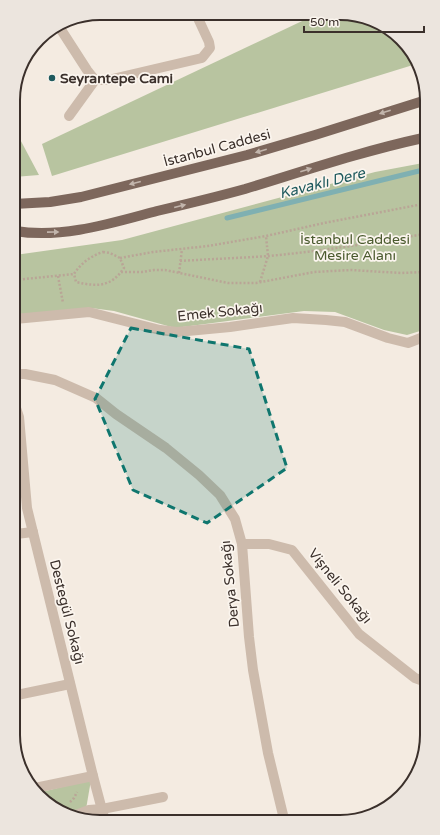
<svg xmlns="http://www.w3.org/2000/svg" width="440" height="835" font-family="'Varela Round',sans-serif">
<rect width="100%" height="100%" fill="#f4ebe1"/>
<g fill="#b8c4a0">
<path d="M 317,14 L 357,15 L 398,35 L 403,43 L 413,65 L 52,176 L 42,144 Z"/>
<path d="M 14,128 L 39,175 L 14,177 Z"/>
<path d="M 423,163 L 424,328 L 420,331 L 407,335 L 384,330 L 335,312 L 304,311 L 175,328 L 114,311 L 91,308 L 15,315 L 15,255 L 122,240 L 375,172 Z"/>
<path d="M 91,780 L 86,809 L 74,815 L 43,801 L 37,793 Z"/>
</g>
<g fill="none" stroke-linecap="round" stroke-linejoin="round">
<path stroke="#7fb0b2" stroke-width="5" d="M 227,218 L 423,170"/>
<g stroke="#b9a596" stroke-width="2.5" stroke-dasharray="2 2" stroke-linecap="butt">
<path d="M 103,252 L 110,253 L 120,258 L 124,268 C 111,287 98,287 76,282 L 74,274 C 81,263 91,256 103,252 Z"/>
<path d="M 120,258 L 153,252 L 208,246 L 266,236 L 324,223 L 423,204"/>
<path d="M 180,261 C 210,259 240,258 269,256 C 321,251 373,243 424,234"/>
<path d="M 121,272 L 142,272 L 154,270 L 165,270 L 228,283 L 256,283 L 314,272 L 351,270 L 401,273 L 424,272"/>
<path d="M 179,273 L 182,249"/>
<path d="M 58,276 L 63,303"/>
<path d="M 15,280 L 74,274"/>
<path d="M 260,282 L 268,256 L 266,236"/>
<path d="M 70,802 L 74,798 L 77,792"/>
</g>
<g stroke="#cdbbac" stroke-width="10">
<path d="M 58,25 L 87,70 L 95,80"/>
<path d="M 95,80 L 108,80 L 202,58 L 210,48 L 209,42 L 196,14"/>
<path d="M 69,116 L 95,80"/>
<path d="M 15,319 L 89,312 L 160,330 L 177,332 L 230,327 L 293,318 L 326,320 L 345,322 L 388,338 L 408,343 L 421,338 L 424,335"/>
<path d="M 15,374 L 25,374 L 55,380 L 96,398 L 116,414 L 166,448 L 199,475 L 220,495 L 235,519 L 242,544 L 249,637 L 253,670 L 268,753 L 284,819"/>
<path d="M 16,408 L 19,417 L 27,508 L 93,776 L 105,821"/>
<path d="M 16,534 L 33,532"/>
<path d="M 242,544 L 269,544 L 292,550 L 359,634 L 415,678 L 426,682"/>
<path d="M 17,695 L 70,684"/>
<path d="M 35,788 L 93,776"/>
<path d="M 76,815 L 89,810 L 102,809 L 163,797"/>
</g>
<g stroke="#7d675c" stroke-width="10">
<path d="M 14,204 L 50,202 L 81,197 L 247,155 L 315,135 L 423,101"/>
<path d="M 15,231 C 62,239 112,223 157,211 C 187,204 216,197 245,189 C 304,171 363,151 423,138"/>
</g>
</g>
<defs><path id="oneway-solid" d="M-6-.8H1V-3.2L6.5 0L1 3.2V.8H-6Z"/></defs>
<g fill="#c2b5ac">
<use href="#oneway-solid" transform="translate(385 112) rotate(162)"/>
<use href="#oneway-solid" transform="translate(261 151) rotate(164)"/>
<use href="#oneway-solid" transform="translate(306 170) rotate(-17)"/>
<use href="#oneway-solid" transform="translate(135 183) rotate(166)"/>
<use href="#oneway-solid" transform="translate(180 206) rotate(-14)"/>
<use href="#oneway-solid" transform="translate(53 232) rotate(-1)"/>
</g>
<path fill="#0f766e" fill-opacity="0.2" stroke="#0f766e" stroke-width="3" stroke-dasharray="8 5" stroke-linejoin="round" d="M 131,328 L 249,349 L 287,468 L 207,523 L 133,490 L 95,399 Z"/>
<circle fill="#1f5a5e" stroke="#fbf5ee" stroke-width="1.5" cx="52" cy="78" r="4"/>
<g text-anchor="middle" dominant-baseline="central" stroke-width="3.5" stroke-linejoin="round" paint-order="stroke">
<g font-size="14" font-weight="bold" fill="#3b302b" stroke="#fbf5ee" text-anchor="start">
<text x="60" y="78">Seyrantepe Cami</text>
</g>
<g font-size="14" fill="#3b302b" stroke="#fbf5ee">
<text transform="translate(217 148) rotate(-15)">İstanbul Caddesi</text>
<text transform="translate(220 312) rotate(-6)">Emek Sokağı</text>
<text transform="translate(230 584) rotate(-96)">Derya Sokağı</text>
<text transform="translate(340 586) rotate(51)">Vişneli Sokağı</text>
<text transform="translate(67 612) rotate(76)">Destegül Sokağı</text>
</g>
<g font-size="14" fill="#4a5a2e" stroke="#fbf5ee">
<text x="355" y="239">İstanbul Caddesi<tspan x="355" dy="16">Mesire Alanı</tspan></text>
</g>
<g font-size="15" font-style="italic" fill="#1f5a5e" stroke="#fbf5ee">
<text transform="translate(322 183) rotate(-14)">Kavaklı Dere</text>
</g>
</g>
<path d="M0 0H440V835H0ZM100 20H340A80 80 0 0 1 420 100V735A80 80 0 0 1 340 815H100A80 80 0 0 1 20 735V100A80 80 0 0 1 100 20Z" fill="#ece5de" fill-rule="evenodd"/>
<path fill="none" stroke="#3b302b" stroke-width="2" d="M100 20H340A80 80 0 0 1 420 100V735A80 80 0 0 1 340 815H100A80 80 0 0 1 20 735V100A80 80 0 0 1 100 20Z"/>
<path d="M304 26v6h120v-6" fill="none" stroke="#3b302b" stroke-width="2"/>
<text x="310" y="26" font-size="12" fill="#3b302b" stroke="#fbf5ee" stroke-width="3" paint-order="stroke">50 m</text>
</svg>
